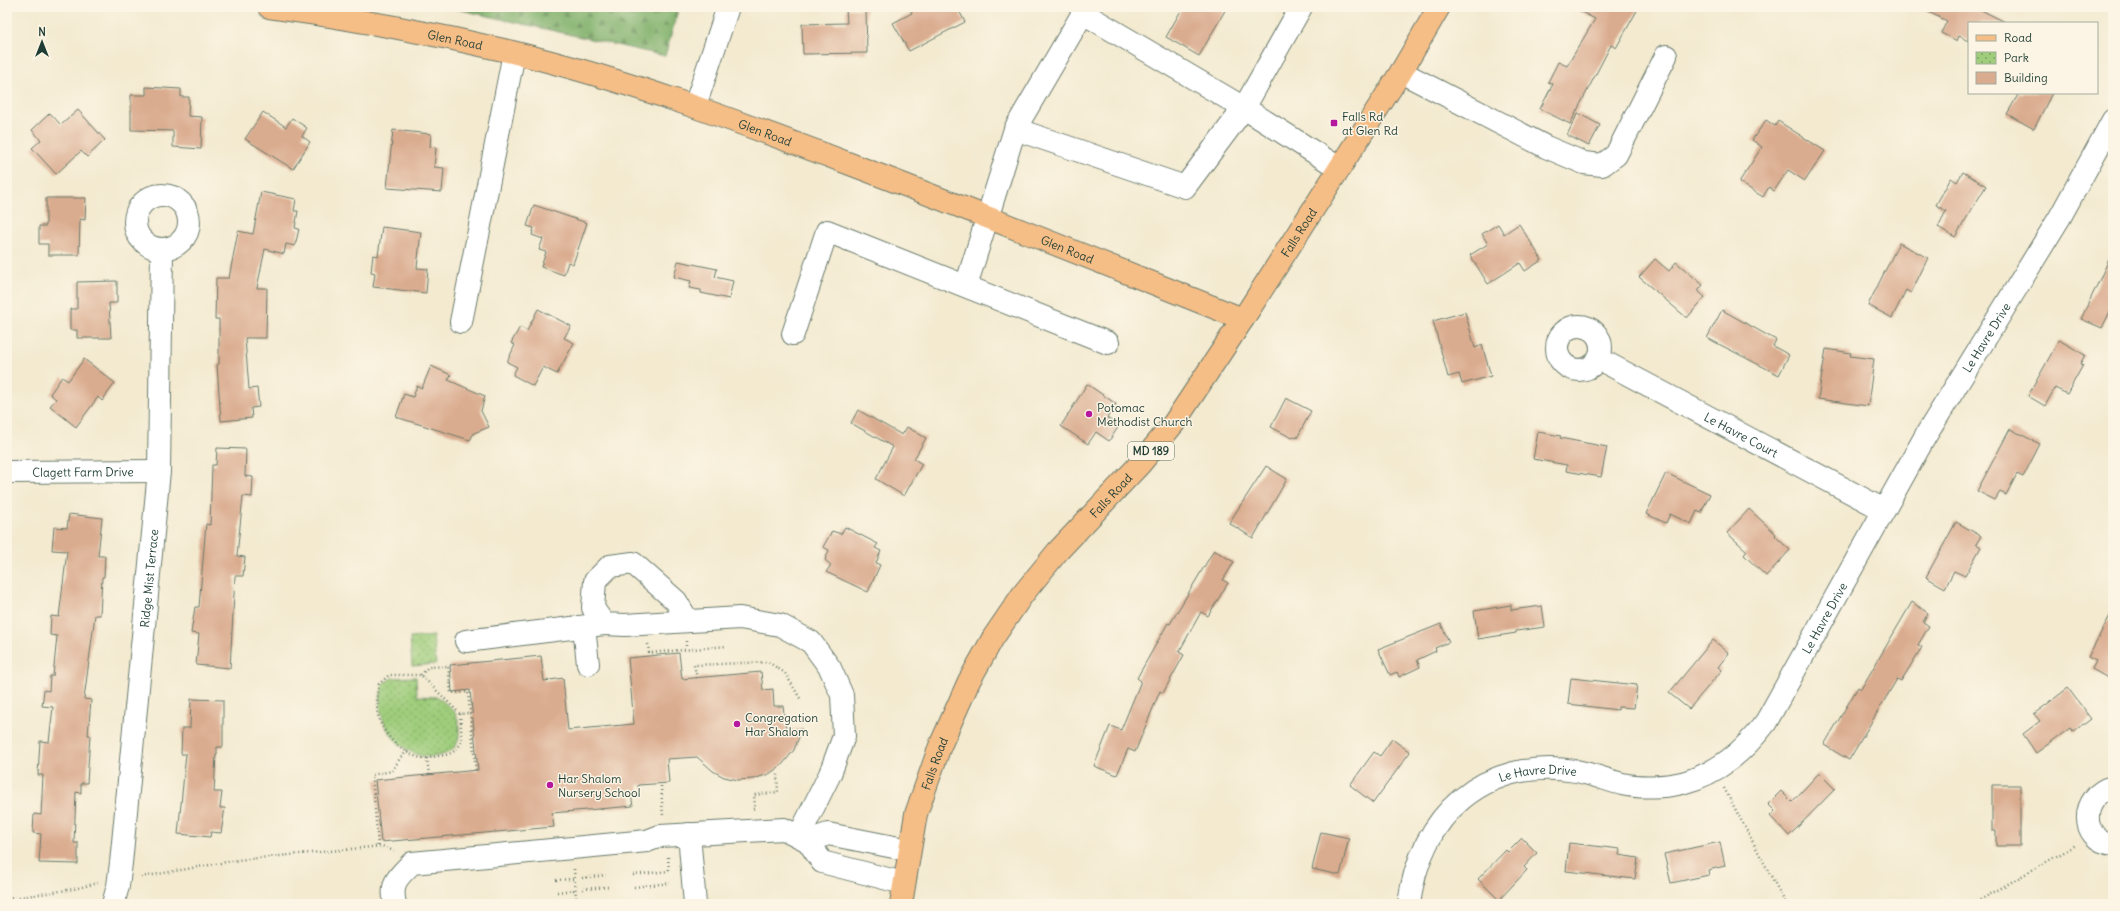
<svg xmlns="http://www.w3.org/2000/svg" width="2120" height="911" font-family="Delius,sans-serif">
<defs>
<pattern id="forest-firs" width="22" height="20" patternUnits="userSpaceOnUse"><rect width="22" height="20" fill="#7fb06b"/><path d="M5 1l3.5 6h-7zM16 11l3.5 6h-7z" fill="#679059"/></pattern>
<pattern id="park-dots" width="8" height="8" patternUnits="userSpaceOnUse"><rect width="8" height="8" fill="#9fcd7b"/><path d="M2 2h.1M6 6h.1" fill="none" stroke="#81a866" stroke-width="1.8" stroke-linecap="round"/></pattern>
</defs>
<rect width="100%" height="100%" fill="#fcf5e5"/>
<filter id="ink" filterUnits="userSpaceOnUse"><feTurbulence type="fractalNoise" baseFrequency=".025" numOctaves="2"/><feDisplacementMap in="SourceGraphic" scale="8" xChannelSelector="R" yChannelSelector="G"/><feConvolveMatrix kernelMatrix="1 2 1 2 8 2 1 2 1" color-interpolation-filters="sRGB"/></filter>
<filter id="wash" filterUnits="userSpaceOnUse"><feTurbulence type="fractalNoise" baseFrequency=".012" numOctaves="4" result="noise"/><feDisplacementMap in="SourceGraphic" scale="16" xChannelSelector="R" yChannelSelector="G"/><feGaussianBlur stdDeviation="0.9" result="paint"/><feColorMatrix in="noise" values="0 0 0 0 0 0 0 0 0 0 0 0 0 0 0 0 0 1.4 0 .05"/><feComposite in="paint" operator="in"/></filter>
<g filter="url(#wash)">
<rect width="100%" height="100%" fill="#f3ead0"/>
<path fill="url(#forest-firs)" stroke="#4f7650" d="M 448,7 L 679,7 L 665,56 Z"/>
<g fill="url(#park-dots)" stroke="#5f8558">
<path d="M 433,636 L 436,664 L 412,666 L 410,638 Z"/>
<path d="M 416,677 L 417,696 L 438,697 C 454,711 460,713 459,735 C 459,753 437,759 422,756 C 391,748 371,712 384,683 L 392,678 Z"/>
</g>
<g id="blocks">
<g fill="#daac8f">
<path d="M 909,7 L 957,7 L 965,22 L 909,51 L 893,23 L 912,13 Z"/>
<path d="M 1183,7 L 1227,7 L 1199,56 L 1166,37 Z"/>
<path d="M 1572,7 L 1639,7 L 1616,48 L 1611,45 L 1570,124 L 1540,109 L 1553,84 L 1548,82 L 1558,62 L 1567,66 L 1595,19 Z"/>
<path d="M 1918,7 L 1975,7 L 2007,23 L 1969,23 L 1969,41 L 1959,36 L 1957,41 L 1941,33 L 1947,21 Z"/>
<path d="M 846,9 L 866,9 L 867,53 L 803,54 L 802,24 L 847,23 Z"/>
<path d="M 146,87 L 181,89 L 181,97 L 189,97 L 188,116 L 202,117 L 201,149 L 173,147 L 173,131 L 131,130 L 131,95 L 146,95 Z"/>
<path d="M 2019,93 L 2052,93 L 2034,129 L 2007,114 Z"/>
<path d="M 78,110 L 105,140 L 87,157 L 81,151 L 56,174 L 32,148 L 41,140 L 32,130 L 50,113 L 61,125 Z"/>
<path d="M 263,112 L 286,127 L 292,118 L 307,128 L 302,136 L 310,142 L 293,169 L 245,139 Z"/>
<path d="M 1578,113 L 1600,125 L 1589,146 L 1567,135 Z"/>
<path d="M 1766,120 L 1775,126 L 1778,121 L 1825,151 L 1805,181 L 1788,170 L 1774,191 L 1769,187 L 1763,197 L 1739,182 L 1762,147 L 1752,140 Z"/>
<path d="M 393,130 L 431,134 L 430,147 L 436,148 L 434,167 L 444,168 L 442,192 L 387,188 Z"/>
<path d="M 1963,172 L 1986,186 L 1955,237 L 1938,227 L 1946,211 L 1936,205 L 1951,178 L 1957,182 Z"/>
<path d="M 261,192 L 296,199 L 294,211 L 298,211 L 295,228 L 299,229 L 295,246 L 286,244 L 284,254 L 265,249 L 257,288 L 267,288 L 266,338 L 245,338 L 249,389 L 257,388 L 259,407 L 251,408 L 252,418 L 221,421 L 217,365 L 219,364 L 219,319 L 215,319 L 216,278 L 229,278 L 238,231 L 253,234 Z"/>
<path d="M 46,198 L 86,198 L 85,220 L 80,219 L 79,255 L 48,255 L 48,244 L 39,244 L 39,226 L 46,226 Z"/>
<path d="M 534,205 L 587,223 L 573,264 L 568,262 L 564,275 L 541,267 L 546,252 L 539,250 L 543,239 L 532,235 L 534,228 L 527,226 Z"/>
<path d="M 1498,224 L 1504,234 L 1519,224 L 1542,260 L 1525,271 L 1520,263 L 1488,284 L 1470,255 L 1488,244 L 1482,234 Z"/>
<path d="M 382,227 L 421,232 L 417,268 L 428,269 L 426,293 L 373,287 L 375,273 L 371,272 L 373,255 L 378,256 Z"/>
<path d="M 1899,243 L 1928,258 L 1911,293 L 1906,290 L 1892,318 L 1868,305 Z"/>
<path d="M 2113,251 L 2113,305 L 2102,328 L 2081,319 Z"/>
<path d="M 1655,259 L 1669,271 L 1676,262 L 1703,285 L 1698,291 L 1705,297 L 1687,318 L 1639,277 Z"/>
<path d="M 678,261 L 717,269 L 715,277 L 733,281 L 729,299 L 701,293 L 701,290 L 689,288 L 691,281 L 674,277 Z"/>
<path d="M 117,281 L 117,303 L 109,303 L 111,338 L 77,338 L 77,330 L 70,330 L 70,309 L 77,309 L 77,282 Z"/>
<path d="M 538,309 L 571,326 L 564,338 L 574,343 L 557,374 L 543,367 L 533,386 L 513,375 L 517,367 L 507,362 L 515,345 L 511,343 L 520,327 L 527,331 Z"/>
<path d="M 1722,310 L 1776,340 L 1773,346 L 1789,355 L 1779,375 L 1707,338 Z"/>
<path d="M 1465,312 L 1475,348 L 1482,345 L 1491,376 L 1462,384 L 1459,374 L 1448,377 L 1433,321 Z"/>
<path d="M 2059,340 L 2085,355 L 2080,364 L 2083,365 L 2067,394 L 2055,388 L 2045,406 L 2028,396 Z"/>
<path d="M 1826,349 L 1851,353 L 1850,356 L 1874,359 L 1868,406 L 1818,399 Z"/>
<path d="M 84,359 L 115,383 L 102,401 L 98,397 L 76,427 L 50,406 L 56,399 L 50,394 L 62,377 L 68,381 Z"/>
<path d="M 431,366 L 451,375 L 448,380 L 485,396 L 481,411 L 489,427 L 474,433 L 470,440 L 396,417 L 404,394 L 413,397 L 417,386 L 422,388 Z"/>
<path d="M 1087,384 L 1116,404 L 1107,418 L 1119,426 L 1109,441 L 1096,432 L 1088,444 L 1061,426 Z"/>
<path d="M 1286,398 L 1311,411 L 1297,438 L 1293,436 L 1292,438 L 1271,427 Z"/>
<path d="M 858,410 L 902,435 L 907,427 L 926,438 L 914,459 L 922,464 L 904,496 L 876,479 L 893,447 L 851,423 Z"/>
<path d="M 2010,429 L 2040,444 L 2023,477 L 2017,474 L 2006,495 L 2000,492 L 1995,500 L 1977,491 Z"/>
<path d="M 1538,432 L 1561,436 L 1560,438 L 1607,447 L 1601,477 L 1566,471 L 1567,465 L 1533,459 Z"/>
<path d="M 217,448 L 246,449 L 245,476 L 253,477 L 252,497 L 243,496 L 237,556 L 245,557 L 243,576 L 235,576 L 230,668 L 196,665 L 199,634 L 191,633 L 195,607 L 199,607 L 206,524 L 210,525 L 212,465 L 216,465 Z"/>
<path d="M 1266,466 L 1287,479 L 1253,538 L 1229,523 Z"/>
<path d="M 1666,473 L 1710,494 L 1701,513 L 1697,511 L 1691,524 L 1670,514 L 1666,523 L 1646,514 Z"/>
<path d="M 1749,509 L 1776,534 L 1775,536 L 1790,550 L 1766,576 L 1744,555 L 1747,551 L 1727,533 Z"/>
<path d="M 69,514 L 102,518 L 98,556 L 105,556 L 104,577 L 102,577 L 100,615 L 95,615 L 84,699 L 91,700 L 88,735 L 90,735 L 87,783 L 81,783 L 81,793 L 76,792 L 74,843 L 78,843 L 78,864 L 39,863 L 41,834 L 33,833 L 34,814 L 41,815 L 43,775 L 38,775 L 40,741 L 49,742 L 53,707 L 42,706 L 44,690 L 49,691 L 50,676 L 53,676 L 57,636 L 50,635 L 51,616 L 59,617 L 67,551 L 52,550 L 54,527 L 67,528 Z"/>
<path d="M 1956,522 L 1981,536 L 1976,544 L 1981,547 L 1965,576 L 1954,571 L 1945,588 L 1926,577 Z"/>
<path d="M 845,527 L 878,544 L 875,548 L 881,551 L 876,563 L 880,565 L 868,592 L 826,572 L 831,565 L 825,560 L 829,550 L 823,547 L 832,531 L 841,534 Z"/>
<path d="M 1214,550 L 1234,562 L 1223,580 L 1228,583 L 1208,616 L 1201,612 L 1179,652 L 1184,655 L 1163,693 L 1160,691 L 1135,752 L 1128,749 L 1117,775 L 1094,766 L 1110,726 L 1121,730 L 1141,681 L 1137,678 L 1168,623 L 1170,624 Z"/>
<path d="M 1912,602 L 1928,613 L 1923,622 L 1929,626 L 1918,645 L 1922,647 L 1901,681 L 1897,679 L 1849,760 L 1824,745 L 1858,687 L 1861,689 Z"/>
<path d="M 1511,605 L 1511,610 L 1542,606 L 1545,627 L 1516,631 L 1516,633 L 1478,639 L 1474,611 Z"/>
<path d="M 2113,610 L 2113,681 L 2092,669 L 2096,661 L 2088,657 Z"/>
<path d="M 1441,624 L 1449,642 L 1435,648 L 1436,651 L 1417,660 L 1420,667 L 1399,677 L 1397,672 L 1390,675 L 1378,649 Z"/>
<path d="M 1713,640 L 1729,653 L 1718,667 L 1722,670 L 1689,709 L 1669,693 Z"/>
<path d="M 679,653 L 682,679 L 761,672 L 763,690 L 773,689 L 774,706 L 783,706 L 786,730 L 802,729 L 794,750 L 782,765 L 769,774 L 753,779 L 738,780 L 724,777 L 713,771 L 697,757 L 667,759 L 669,783 L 638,785 L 639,794 L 631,794 L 633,806 L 552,813 L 554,827 L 381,842 L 375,780 L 478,770 L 470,690 L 452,692 L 450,665 L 541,656 L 544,681 L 563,678 L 568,730 L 634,724 L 628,658 Z"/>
<path d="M 1571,678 L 1637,685 L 1634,708 L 1618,707 L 1618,710 L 1568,704 Z"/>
<path d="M 2068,688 L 2091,719 L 2074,732 L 2070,728 L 2036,753 L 2023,734 L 2040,721 L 2034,714 Z"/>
<path d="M 191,699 L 223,700 L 223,747 L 217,747 L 217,755 L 216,755 L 214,792 L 222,792 L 220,808 L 225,808 L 221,833 L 211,832 L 210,837 L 178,834 L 186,754 L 181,754 L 182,728 L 190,728 Z"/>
<path d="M 1392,739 L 1410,752 L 1373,803 L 1350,785 L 1374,752 L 1380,756 Z"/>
<path d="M 1819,773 L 1835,789 L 1789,836 L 1770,816 L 1775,811 L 1768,804 L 1781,791 L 1792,802 Z"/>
<path d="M 1992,785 L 2020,785 L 2020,846 L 1996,846 L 1996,830 L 1992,830 Z"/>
<path d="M 1321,832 L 1349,838 L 1340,875 L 1312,869 Z"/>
<path d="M 1522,838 L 1537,853 L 1524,867 L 1527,870 L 1499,900 L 1478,879 L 1506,850 L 1508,852 Z"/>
<path d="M 1720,842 L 1725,866 L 1708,870 L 1709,875 L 1671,883 L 1664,854 Z"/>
<path d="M 1569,843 L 1620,849 L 1619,855 L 1638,858 L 1635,879 L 1566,871 Z"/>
</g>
</g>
</g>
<g filter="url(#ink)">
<use href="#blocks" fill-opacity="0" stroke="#697a6b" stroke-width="1"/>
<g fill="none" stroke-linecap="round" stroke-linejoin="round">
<g stroke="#697a6b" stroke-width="24">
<g id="minor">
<path d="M 1301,7 L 1244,108 L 1339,168"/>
<path d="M 1401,72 L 1546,147 L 1584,163 L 1602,165 L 1616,155 L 1666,56"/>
<path d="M 695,106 L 728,7"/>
<circle cx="162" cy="222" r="27"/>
<path d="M 966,286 L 1015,129 L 1083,13 L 1244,108 L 1185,187 L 1015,129"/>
<path d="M 461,322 L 514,53"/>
<circle cx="1579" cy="348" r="22"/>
<path d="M 793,334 L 827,231 L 1108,343"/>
<path id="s1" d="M 1599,359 L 1884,510"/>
<path id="s2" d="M 7,472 L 159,471"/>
<path d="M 688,621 L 676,601 L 633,563 L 610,566 L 595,581 L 593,608 L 604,624 L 625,625 L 740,618 L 780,625 L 811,642 L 830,668 L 842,695 L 844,736 L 830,774 L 799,836"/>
<path d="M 584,627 L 588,664"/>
<path d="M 466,641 L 604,624"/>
<path d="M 2113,787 C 2080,795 2079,841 2113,844"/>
<path d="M 689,834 L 695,904"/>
<path d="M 808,841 L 828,834 L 909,850"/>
<path id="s3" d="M 113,904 L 118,886 L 121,863 L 159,471 L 162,250"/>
<path d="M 395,904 C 390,882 398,877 412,863 L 647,841 L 660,836 L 784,829 L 808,841 L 822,862 L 903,883"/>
<path id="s4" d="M 1409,904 C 1420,815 1483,757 1576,771 C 1592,774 1607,780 1622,784 C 1640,788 1665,787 1682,783 C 1719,773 1744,751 1766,722 L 1926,435 L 2060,217 L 2113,120"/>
</g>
</g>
<g stroke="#697a6b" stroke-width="24">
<g id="major">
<path id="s5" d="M 269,7 C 351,18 432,33 512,52 C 628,80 739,122 850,164 C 982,214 1112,267 1243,319"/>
<path id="s6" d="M 901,904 L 916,814 L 940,746 L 969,681 L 993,638 L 1023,594 L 1058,551 L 1140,464 L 1174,423 L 1243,319 L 1401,72 L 1439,7"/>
</g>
</g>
<g stroke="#697a6b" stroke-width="2.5" stroke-dasharray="1 3" stroke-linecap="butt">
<path d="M 686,641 L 686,649"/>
<path d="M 648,644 L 649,653 L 727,646"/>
<path d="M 421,675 L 428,667 L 448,666 L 451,693 L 468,692 L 476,772"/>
<path d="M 697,678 L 694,665 L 768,662 L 785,673 L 801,700"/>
<path d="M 460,714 L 462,741 C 457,752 449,755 438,756 C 433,757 427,759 422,758 C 405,755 388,739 381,724 C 375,711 377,697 379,684 L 389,675 L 421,675 L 460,714 L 470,713"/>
<path d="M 427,758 L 429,775"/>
<path d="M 661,786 L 663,816"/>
<path d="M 1724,788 L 1786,904"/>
<path d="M 753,809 L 755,808 L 754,795 L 778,792 L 777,773"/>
<path d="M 378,846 L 372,775 L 392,771 L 399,760 L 407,751"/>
<path d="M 668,857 L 669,872"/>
<path d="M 574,869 L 576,898"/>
<path d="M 633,875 L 669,871"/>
<path d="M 141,877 L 238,860 L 382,846 L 394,851"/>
<path d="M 582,878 L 606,875"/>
<path d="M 556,880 L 574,879"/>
<path d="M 634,887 L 670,883"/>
<path d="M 583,889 L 608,887"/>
<path d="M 557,892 L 575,890"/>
<path d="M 7,899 L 74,889 L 98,883"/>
<path d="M 1973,904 L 2076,845"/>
</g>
<use href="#minor" stroke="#fff" stroke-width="22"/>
<use href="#major" stroke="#f6be87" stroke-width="22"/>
</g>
</g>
<g fill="#b5179e" stroke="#fcf5e5" stroke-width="1.5">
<rect x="1330" y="119" width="8" height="8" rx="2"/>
<circle cx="1089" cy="414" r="4"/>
<circle cx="737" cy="724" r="4"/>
<circle cx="550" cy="785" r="4"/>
</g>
<g text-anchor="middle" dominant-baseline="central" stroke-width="3" stroke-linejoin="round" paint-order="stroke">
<rect fill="#fcf5e5" stroke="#617469" stroke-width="1" x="1128" y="442" width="46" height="18" rx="3"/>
<g font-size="11" font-weight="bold" fill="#1f3d34">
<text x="1151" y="451">MD 189</text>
</g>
<g font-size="12" fill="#1f3d34" stroke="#fcf5e5">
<text stroke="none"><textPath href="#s5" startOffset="189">Glen Road</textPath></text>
<text stroke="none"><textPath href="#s5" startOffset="513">Glen Road</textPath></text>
<text stroke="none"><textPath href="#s6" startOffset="793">Falls Road</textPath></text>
<text stroke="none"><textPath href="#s5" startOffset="837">Glen Road</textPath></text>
<text stroke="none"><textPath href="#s4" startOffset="899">Le Havre Drive</textPath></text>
<text stroke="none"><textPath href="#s1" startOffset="161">Le Havre Court</textPath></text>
<text stroke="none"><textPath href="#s2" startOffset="76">Clagett Farm Drive</textPath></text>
<text stroke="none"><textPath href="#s6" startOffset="469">Falls Road</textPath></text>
<text stroke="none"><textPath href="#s3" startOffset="328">Ridge Mist Terrace</textPath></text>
<text stroke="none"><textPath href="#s4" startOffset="575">Le Havre Drive</textPath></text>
<text stroke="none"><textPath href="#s6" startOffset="145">Falls Road</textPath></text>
<text stroke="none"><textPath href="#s4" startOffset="203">Le Havre Drive</textPath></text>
</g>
<g font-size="12" fill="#1f3d34" stroke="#fcf5e5" text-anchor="start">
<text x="1342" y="116">Falls Rd<tspan x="1342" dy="14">at Glen Rd</tspan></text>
<text x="1097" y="407">Potomac<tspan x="1097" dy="14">Methodist Church</tspan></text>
<text x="745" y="717">Congregation<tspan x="745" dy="14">Har Shalom</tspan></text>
<text x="558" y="778">Har Shalom<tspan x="558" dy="14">Nursery School</tspan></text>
</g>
</g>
<rect width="2120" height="911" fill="none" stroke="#fcf5e5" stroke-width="24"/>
<rect x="1968" y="22" width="130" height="72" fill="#fcf5e5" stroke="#a4ab9e"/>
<rect x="1976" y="35" width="20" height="6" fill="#f6be87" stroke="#a4ab9e"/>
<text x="2004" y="42" font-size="12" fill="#1f3d34">Road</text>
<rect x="1976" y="52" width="20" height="12" fill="url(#park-dots)" stroke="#a4ab9e"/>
<text x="2004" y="62" font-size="12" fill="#1f3d34">Park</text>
<rect x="1976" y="72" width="20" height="12" fill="#daac8f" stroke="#a4ab9e"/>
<text x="2004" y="82" font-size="12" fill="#1f3d34">Building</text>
<g transform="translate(42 42)" stroke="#fcf5e5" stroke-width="3" paint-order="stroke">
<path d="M0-3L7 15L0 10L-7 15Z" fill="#1f3d34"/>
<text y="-6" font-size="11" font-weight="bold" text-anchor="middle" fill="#1f3d34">N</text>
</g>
</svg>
